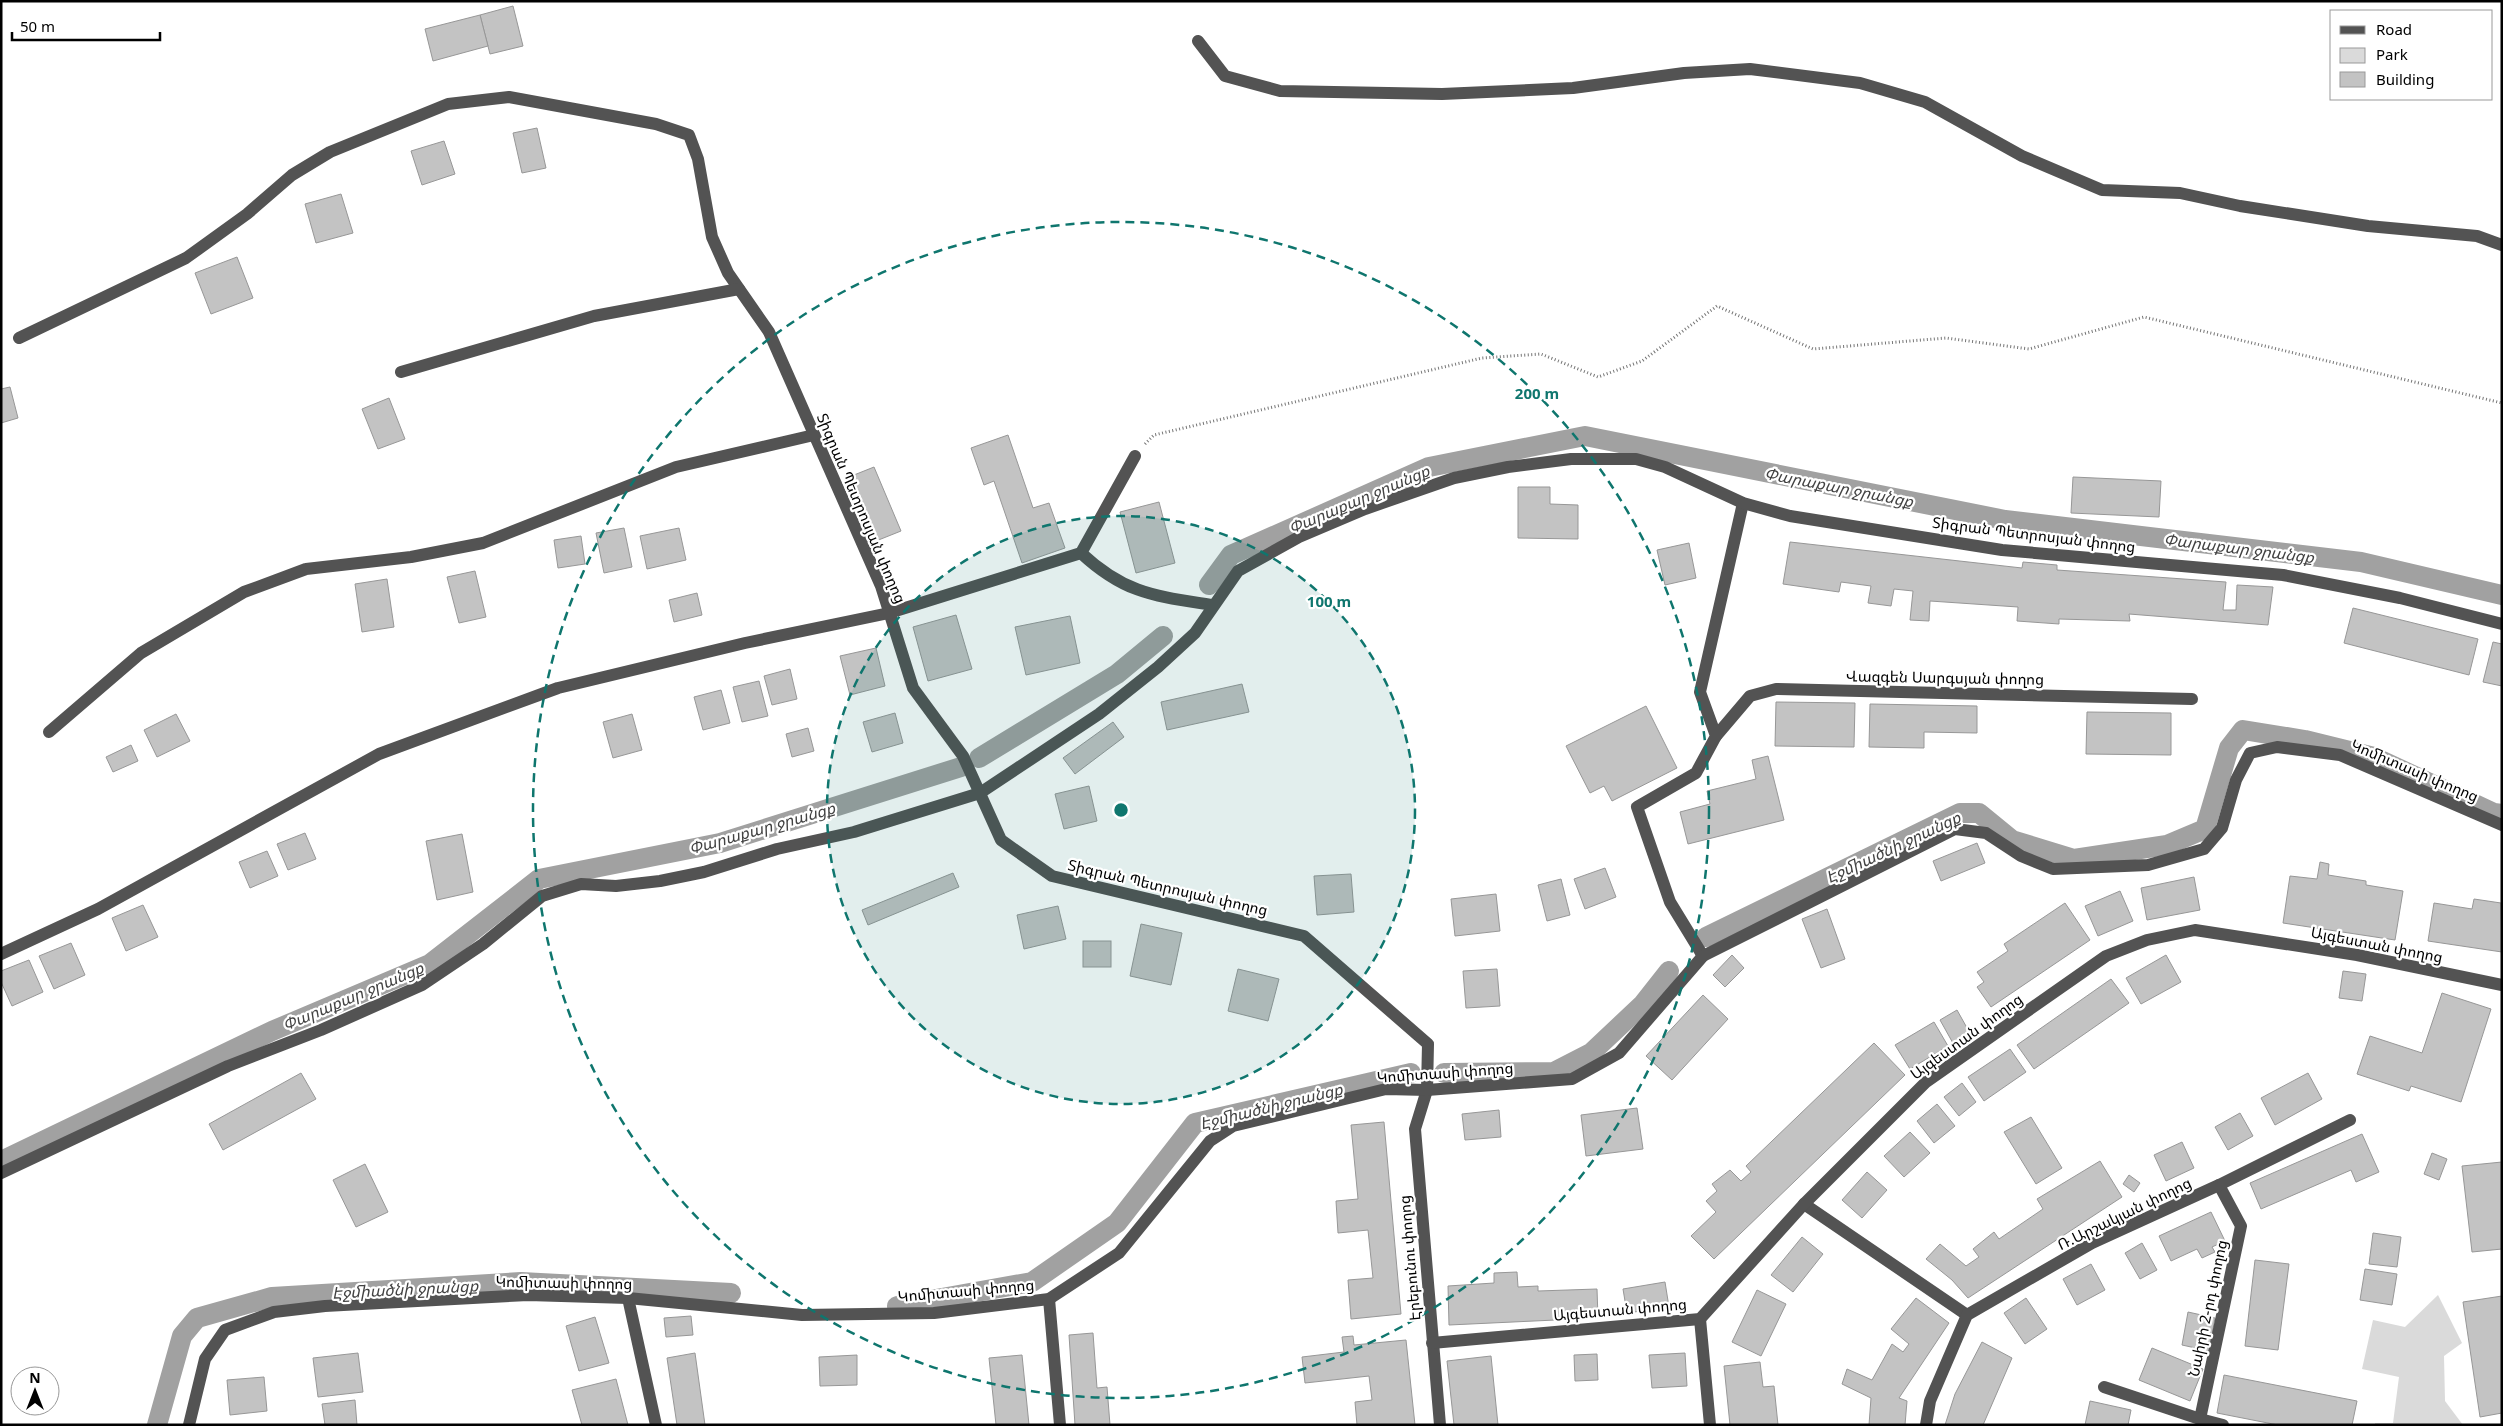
<svg xmlns="http://www.w3.org/2000/svg" width="2503" height="1426" font-family="'Noto Sans','Noto Sans Armenian',sans-serif">
<rect width="100%" height="100%" fill="#fff"/>
<path fill="#dadada" d="M 2438,1295 L 2462,1343 L 2444,1356 L 2445,1401 L 2463,1425 L 2375,1425 L 2375,1423 L 2393,1423 L 2399,1377 L 2362,1369 L 2373,1320 L 2405,1327 Z"/>
<g fill="none" stroke-linecap="round" stroke-linejoin="round">
<g stroke="#a1a1a1" stroke-width="20">
<path d="M 1209,585 L 1231,555 L 1429,467 L 1585,436 L 2005,520 L 2361,562 L 2502,595"/>
<path d="M 979,758 L 1117,674 L 1163,636"/>
<path d="M 1706,937 L 1960,813 L 1979,813 L 2012,840 L 2074,859 L 2167,845 L 2205,829 L 2229,748 L 2243,730 L 2305,740 L 2374,757 L 2494,813 L 2502,814"/>
<path d="M 1444,1073 L 1554,1072 L 1591,1053 L 1643,1004 L 1669,971"/>
<path d="M 1,1161 L 272,1031 L 430,964 L 539,879 L 720,843 L 961,767"/>
<path d="M 897,1306 L 1032,1282 L 1117,1223 L 1195,1123 L 1411,1073"/>
<path d="M 157,1425 L 182,1336 L 197,1318 L 272,1297 L 521,1282 L 731,1293"/>
</g>
</g>
<g fill="#c3c3c3" stroke="#979797">
<path d="M 513,6 L 523,46 L 490,54 L 480,15 Z"/>
<path d="M 480,15 L 488,46 L 433,61 L 425,29 Z"/>
<path d="M 537,128 L 546,168 L 522,173 L 513,133 Z"/>
<path d="M 444,141 L 455,174 L 422,185 L 411,151 Z"/>
<path d="M 341,194 L 353,233 L 316,243 L 305,204 Z"/>
<path d="M 237,257 L 253,298 L 211,314 L 195,273 Z"/>
<path d="M 10,387 L 18,418 L 1,423 L 1,389 Z"/>
<path d="M 389,398 L 405,439 L 378,449 L 362,409 Z"/>
<path d="M 1008,435 L 1033,508 L 1049,503 L 1065,548 L 1022,563 L 994,481 L 984,485 L 971,448 Z"/>
<path d="M 874,467 L 901,531 L 876,541 L 849,477 Z"/>
<path d="M 2073,477 L 2161,481 L 2159,517 L 2071,513 Z"/>
<path d="M 1518,487 L 1550,487 L 1550,504 L 1578,505 L 1578,539 L 1518,538 Z"/>
<path d="M 1159,502 L 1175,563 L 1136,573 L 1120,512 Z"/>
<path d="M 624,528 L 632,567 L 604,573 L 596,533 Z"/>
<path d="M 679,528 L 686,560 L 647,569 L 640,536 Z"/>
<path d="M 581,536 L 585,564 L 558,568 L 554,540 Z"/>
<path d="M 1790,542 L 2022,568 L 2023,562 L 2057,565 L 2057,570 L 2226,582 L 2223,610 L 2236,610 L 2237,585 L 2273,587 L 2268,625 L 2129,614 L 2130,621 L 2059,619 L 2059,624 L 2017,621 L 2018,607 L 1930,601 L 1929,621 L 1910,620 L 1913,591 L 1894,589 L 1891,606 L 1868,603 L 1871,586 L 1841,582 L 1839,592 L 1783,584 Z"/>
<path d="M 1689,543 L 1696,578 L 1665,585 L 1657,550 Z"/>
<path d="M 475,571 L 486,617 L 459,623 L 447,577 Z"/>
<path d="M 387,579 L 394,627 L 362,632 L 355,584 Z"/>
<path d="M 697,593 L 702,615 L 674,622 L 669,600 Z"/>
<path d="M 2353,608 L 2478,639 L 2469,675 L 2344,643 Z"/>
<path d="M 956,615 L 972,669 L 928,681 L 913,627 Z"/>
<path d="M 1070,616 L 1080,663 L 1026,675 L 1015,627 Z"/>
<path d="M 2493,642 L 2502,644 L 2502,686 L 2483,682 Z"/>
<path d="M 876,648 L 885,686 L 850,695 L 840,656 Z"/>
<path d="M 790,669 L 797,699 L 772,705 L 764,676 Z"/>
<path d="M 759,681 L 768,716 L 742,722 L 733,687 Z"/>
<path d="M 1242,684 L 1249,712 L 1167,730 L 1161,702 Z"/>
<path d="M 721,690 L 730,723 L 703,730 L 694,697 Z"/>
<path d="M 1776,702 L 1855,703 L 1854,747 L 1775,746 Z"/>
<path d="M 1870,704 L 1977,706 L 1977,733 L 1924,732 L 1924,748 L 1869,747 Z"/>
<path d="M 1646,706 L 1677,768 L 1612,801 L 1604,786 L 1590,793 L 1566,746 Z"/>
<path d="M 2087,712 L 2171,713 L 2171,755 L 2086,754 Z"/>
<path d="M 895,713 L 903,743 L 872,752 L 863,722 Z"/>
<path d="M 176,714 L 190,741 L 157,757 L 144,730 Z"/>
<path d="M 632,714 L 642,750 L 613,758 L 603,722 Z"/>
<path d="M 1113,722 L 1124,737 L 1075,774 L 1063,758 Z"/>
<path d="M 808,728 L 814,751 L 792,757 L 786,734 Z"/>
<path d="M 131,745 L 138,761 L 113,772 L 106,757 Z"/>
<path d="M 1768,756 L 1784,820 L 1688,844 L 1680,812 L 1710,804 L 1707,791 L 1756,779 L 1752,760 Z"/>
<path d="M 1089,786 L 1097,821 L 1064,829 L 1055,794 Z"/>
<path d="M 305,833 L 316,859 L 288,870 L 277,844 Z"/>
<path d="M 462,834 L 473,892 L 437,900 L 426,841 Z"/>
<path d="M 1977,843 L 1985,863 L 1941,881 L 1933,861 Z"/>
<path d="M 267,851 L 278,876 L 250,888 L 239,862 Z"/>
<path d="M 2320,862 L 2329,864 L 2328,875 L 2366,881 L 2366,885 L 2403,891 L 2395,940 L 2283,923 L 2290,876 L 2317,879 Z"/>
<path d="M 1605,868 L 1616,897 L 1585,909 L 1574,879 Z"/>
<path d="M 953,873 L 959,887 L 868,925 L 862,910 Z"/>
<path d="M 1351,874 L 1354,912 L 1317,915 L 1314,876 Z"/>
<path d="M 2194,877 L 2200,910 L 2147,920 L 2141,888 Z"/>
<path d="M 1561,879 L 1570,915 L 1547,921 L 1538,885 Z"/>
<path d="M 2120,891 L 2133,921 L 2098,936 L 2085,906 Z"/>
<path d="M 1496,894 L 1500,931 L 1455,936 L 1451,899 Z"/>
<path d="M 2474,899 L 2501,903 L 2502,952 L 2428,941 L 2434,903 L 2472,909 Z"/>
<path d="M 2065,903 L 2090,940 L 1991,1007 L 1977,987 L 1984,982 L 1977,972 L 2008,951 L 2004,944 Z"/>
<path d="M 143,905 L 158,937 L 126,951 L 112,918 Z"/>
<path d="M 1058,906 L 1066,939 L 1024,949 L 1017,915 Z"/>
<path d="M 1827,909 L 1845,959 L 1821,968 L 1802,919 Z"/>
<path d="M 1141,924 L 1182,933 L 1171,985 L 1130,976 Z"/>
<rect x="1083" y="941" width="28" height="26"/>
<path d="M 71,943 L 85,975 L 54,989 L 39,956 Z"/>
<path d="M 1732,955 L 1744,968 L 1725,987 L 1713,975 Z"/>
<path d="M 2166,955 L 2181,982 L 2141,1004 L 2126,978 Z"/>
<path d="M 29,960 L 43,992 L 12,1006 L 1,982 L 1,971 Z"/>
<path d="M 1238,969 L 1279,979 L 1268,1021 L 1228,1011 Z"/>
<path d="M 1497,969 L 1500,1006 L 1466,1008 L 1463,971 Z"/>
<path d="M 2343,971 L 2366,974 L 2362,1001 L 2339,998 Z"/>
<path d="M 2111,979 L 2129,1003 L 2034,1069 L 2017,1045 Z"/>
<path d="M 2442,993 L 2491,1009 L 2461,1102 L 2411,1086 L 2409,1091 L 2357,1074 L 2370,1036 L 2422,1053 Z"/>
<path d="M 1703,995 L 1728,1019 L 1672,1080 L 1646,1056 Z"/>
<path d="M 1957,1010 L 1971,1035 L 1954,1045 L 1940,1020 Z"/>
<path d="M 1934,1022 L 1948,1046 L 1910,1069 L 1895,1045 Z"/>
<path d="M 1874,1043 L 1905,1075 L 1714,1259 L 1691,1236 L 1716,1212 L 1706,1201 L 1717,1191 L 1712,1184 L 1730,1170 L 1741,1181 L 1751,1172 L 1746,1166 Z"/>
<path d="M 2010,1049 L 2026,1072 L 1984,1101 L 1968,1077 Z"/>
<path d="M 301,1073 L 316,1099 L 223,1150 L 209,1124 Z"/>
<path d="M 2308,1073 L 2322,1099 L 2275,1125 L 2261,1098 Z"/>
<path d="M 1962,1083 L 1976,1102 L 1959,1116 L 1944,1097 Z"/>
<path d="M 1937,1104 L 1955,1126 L 1934,1143 L 1917,1121 Z"/>
<path d="M 1637,1108 L 1643,1149 L 1586,1156 L 1581,1115 Z"/>
<path d="M 1499,1110 L 1501,1137 L 1465,1140 L 1462,1114 Z"/>
<path d="M 2240,1113 L 2253,1136 L 2228,1150 L 2215,1127 Z"/>
<path d="M 2031,1117 L 2062,1168 L 2036,1184 L 2004,1132 Z"/>
<path d="M 1384,1122 L 1401,1314 L 1351,1319 L 1348,1280 L 1373,1278 L 1368,1230 L 1338,1233 L 1336,1201 L 1358,1199 L 1351,1125 Z"/>
<path d="M 1910,1132 L 1930,1153 L 1904,1177 L 1884,1156 Z"/>
<path d="M 2362,1134 L 2379,1172 L 2356,1182 L 2351,1170 L 2261,1209 L 2250,1183 Z"/>
<path d="M 2182,1142 L 2194,1168 L 2166,1181 L 2154,1155 Z"/>
<path d="M 2432,1153 L 2447,1159 L 2439,1180 L 2424,1174 Z"/>
<path d="M 2100,1161 L 2122,1197 L 1968,1298 L 1952,1280 L 1926,1259 L 1940,1244 L 1966,1266 L 1979,1257 L 1973,1249 L 1994,1232 L 1999,1239 L 2043,1209 L 2037,1199 Z"/>
<path d="M 2502,1162 L 2502,1249 L 2472,1252 L 2462,1166 Z"/>
<path d="M 365,1164 L 388,1212 L 356,1227 L 333,1180 Z"/>
<path d="M 1867,1172 L 1887,1190 L 1862,1218 L 1842,1200 Z"/>
<path d="M 2129,1175 L 2140,1183 L 2134,1192 L 2123,1184 Z"/>
<path d="M 2211,1212 L 2225,1241 L 2212,1247 L 2215,1252 L 2202,1258 L 2197,1249 L 2171,1261 L 2159,1236 Z"/>
<path d="M 2373,1233 L 2401,1237 L 2397,1267 L 2369,1264 Z"/>
<path d="M 1802,1237 L 1823,1254 L 1793,1292 L 1771,1275 Z"/>
<path d="M 2142,1243 L 2157,1270 L 2140,1279 L 2125,1253 Z"/>
<path d="M 2255,1260 L 2289,1264 L 2278,1350 L 2245,1346 Z"/>
<path d="M 2091,1264 L 2105,1290 L 2077,1305 L 2063,1279 Z"/>
<path d="M 2365,1269 L 2397,1274 L 2392,1305 L 2360,1300 Z"/>
<path d="M 1517,1272 L 1518,1287 L 1538,1286 L 1538,1291 L 1597,1289 L 1598,1318 L 1449,1325 L 1448,1286 L 1494,1283 L 1494,1273 Z"/>
<path d="M 1665,1282 L 1669,1307 L 1627,1313 L 1623,1289 Z"/>
<path d="M 1757,1290 L 1786,1304 L 1761,1356 L 1732,1342 Z"/>
<path d="M 2502,1296 L 2502,1413 L 2480,1417 L 2463,1302 Z"/>
<path d="M 1916,1298 L 1949,1323 L 1899,1398 L 1907,1401 L 1905,1425 L 1869,1425 L 1871,1398 L 1842,1384 L 1847,1369 L 1872,1380 L 1892,1344 L 1903,1352 L 1909,1344 L 1891,1329 Z"/>
<path d="M 2026,1298 L 2047,1329 L 2025,1344 L 2004,1313 Z"/>
<path d="M 2188,1312 L 2215,1318 L 2209,1351 L 2182,1345 Z"/>
<path d="M 691,1316 L 693,1335 L 666,1337 L 664,1318 Z"/>
<path d="M 595,1317 L 609,1363 L 579,1371 L 566,1326 Z"/>
<path d="M 1093,1333 L 1097,1388 L 1107,1387 L 1110,1425 L 1075,1425 L 1069,1335 Z"/>
<path d="M 1353,1336 L 1354,1345 L 1406,1340 L 1415,1425 L 1357,1425 L 1355,1402 L 1372,1400 L 1369,1376 L 1305,1383 L 1302,1357 L 1344,1352 L 1342,1337 Z"/>
<path d="M 1982,1342 L 2012,1358 L 1983,1425 L 1945,1425 L 1955,1394 Z"/>
<path d="M 2152,1348 L 2203,1369 L 2190,1401 L 2139,1380 Z"/>
<path d="M 358,1353 L 363,1392 L 318,1397 L 313,1358 Z"/>
<path d="M 695,1353 L 705,1425 L 677,1425 L 667,1358 Z"/>
<path d="M 1685,1353 L 1687,1386 L 1652,1388 L 1649,1355 Z"/>
<path d="M 1597,1354 L 1598,1380 L 1575,1381 L 1574,1355 Z"/>
<path d="M 857,1355 L 857,1385 L 820,1386 L 819,1357 Z"/>
<path d="M 1022,1355 L 1029,1425 L 996,1425 L 989,1358 Z"/>
<path d="M 1491,1356 L 1498,1425 L 1454,1425 L 1447,1361 Z"/>
<path d="M 1760,1362 L 1763,1387 L 1774,1386 L 1778,1425 L 1730,1425 L 1724,1366 Z"/>
<path d="M 2224,1375 L 2357,1401 L 2352,1425 L 2278,1425 L 2217,1413 Z"/>
<path d="M 264,1377 L 267,1411 L 230,1415 L 227,1380 Z"/>
<path d="M 616,1379 L 628,1425 L 582,1425 L 572,1390 Z"/>
<path d="M 355,1400 L 357,1425 L 325,1425 L 322,1404 Z"/>
<path d="M 2090,1401 L 2131,1410 L 2128,1425 L 2085,1425 Z"/>
</g>
<g fill="none" stroke-linecap="round" stroke-linejoin="round">
<path stroke="#757575" stroke-width="3" stroke-dasharray="1 2.5" stroke-linecap="butt" d="M 1145,444 L 1154,435 L 1482,358 L 1541,354 L 1598,377 L 1642,361 L 1717,306 L 1813,349 L 1946,338 L 2029,349 L 2144,317 L 2502,403"/>
<g stroke="#535353" stroke-width="12">
<path d="M 1198,41 L 1225,76 L 1280,91 L 1442,94 L 1573,88 L 1684,73 L 1750,69 L 1860,83 L 1925,102 L 2022,156 L 2102,190 L 2180,193 L 2240,206 L 2368,226 L 2477,236 L 2502,245"/>
<path d="M 19,338 L 186,258 L 247,214 L 292,175 L 330,152 L 448,104 L 509,97 L 656,124 L 689,135 L 698,159 L 712,237 L 728,273 L 769,332 L 881,586 L 913,688 L 963,756 L 1001,840 L 1052,876 L 1304,936 L 1428,1044 L 1427,1090 L 1415,1129 L 1440,1425"/>
<path d="M 401,372 L 594,316 L 739,289"/>
<path d="M 1081,553 C 1125,594 1155,596 1212,605"/>
<path d="M 49,732 L 141,653 L 244,592 L 306,569 L 411,557 L 483,543 L 676,467 L 814,435"/>
<path d="M 1716,736 L 1750,696 L 1776,689 L 2192,699"/>
<path d="M 1,954 L 98,909 L 379,754 L 558,688 L 745,643 L 889,613 L 1081,553 L 1135,456"/>
<path d="M 1703,956 L 1670,902 L 1637,807 L 1696,773 L 1716,736 L 1700,692 L 1743,503"/>
<path d="M 1,1173 L 228,1066 L 321,1030 L 422,985 L 483,944 L 542,896 L 581,884 L 616,886 L 660,881 L 704,872 L 777,849 L 854,832 L 980,793 L 1099,714 L 1158,667 L 1195,633 L 1238,571 L 1299,537 L 1365,509 L 1454,478 L 1508,467 L 1571,459 L 1636,459 L 1665,467 L 1743,503 L 1790,516 L 2002,550 L 2283,575 L 2400,598 L 2502,624"/>
<path d="M 2219,1185 L 2241,1226 L 2200,1419 L 2223,1425"/>
<path d="M 1804,1204 L 1967,1315"/>
<path d="M 628,1298 L 656,1425"/>
<path d="M 1049,1299 L 1060,1425"/>
<path d="M 1700,1319 L 1710,1425"/>
<path d="M 1432,1343 L 1700,1319 L 1804,1204 L 1926,1082 L 2106,956 L 2147,940 L 2195,930 L 2357,955 L 2502,985"/>
<path d="M 2104,1387 L 2200,1419"/>
<path d="M 189,1425 L 205,1359 L 225,1330 L 274,1312 L 325,1306 L 528,1295 L 628,1298 L 802,1315 L 934,1313 L 1049,1299 L 1119,1253 L 1210,1141 L 1233,1126 L 1386,1089 L 1427,1090 L 1572,1079 L 1619,1053 L 1703,956 L 1955,829 L 1986,833 L 2021,856 L 2053,869 L 2148,865 L 2204,849 L 2222,828 L 2236,780 L 2250,753 L 2277,747 L 2340,755 L 2502,825"/>
<path d="M 1926,1425 L 1930,1401 L 1967,1315 L 2092,1243 L 2219,1185 L 2350,1120"/>
</g>
</g>
<circle cx="1121" cy="810" r="294" fill="#0f766e" fill-opacity=".12"/>
<g fill="none" stroke="#0f766e" stroke-width="2.5" stroke-dasharray="9 6">
<circle cx="1121" cy="810" r="294"/>
<circle cx="1121" cy="810" r="588"/>
</g>
<g text-anchor="middle" dominant-baseline="central" stroke-width="4.5" stroke-linejoin="round" paint-order="stroke">
<g font-size="15" fill="#000" stroke="#fff">
<text transform="translate(862 508) rotate(67)">Տիգրան Պետրոսյան փողոց</text>
<text transform="translate(2034 534) rotate(7)">Տիգրան Պետրոսյան փողոց</text>
<text transform="translate(1945 677) rotate(1)">Վազգեն Սարգսյան փողոց</text>
<text transform="translate(2415 770) rotate(23)">Կոմիտասի փողոց</text>
<text transform="translate(1168 887) rotate(13)">Տիգրան Պետրոսյան փողոց</text>
<text transform="translate(2377 944) rotate(11)">Այգեստան փողոց</text>
<text transform="translate(1966 1036) rotate(-36)">Այգեստան փողոց</text>
<text transform="translate(1445 1072) rotate(-4)">Կոմիտասի փողոց</text>
<text transform="translate(2124 1213) rotate(-26)">Ռ.Արշակյան փողոց</text>
<text transform="translate(1409 1258) rotate(-95)">Էրեբունու փողոց</text>
<text transform="translate(564 1282) rotate(1)">Կոմիտասի փողոց</text>
<text transform="translate(966 1290) rotate(-5)">Կոմիտասի փողոց</text>
<text transform="translate(2207 1308) rotate(-78)">Նաիրի 2-րդ փողոց</text>
<text transform="translate(1620 1309) rotate(-5)">Այգեստան փողոց</text>
</g>
<g font-size="16" font-style="italic" fill="#424242" stroke="#fff">
<text transform="translate(1839 487) rotate(11)">Փարաքար ջրանցք</text>
<text transform="translate(1359 499) rotate(-23)">Փարաքար ջրանցք</text>
<text transform="translate(2239 548) rotate(7)">Փարաքար ջրանցք</text>
<text transform="translate(762 828) rotate(-16)">Փարաքար ջրանցք</text>
<text transform="translate(1893 847) rotate(-25)">Էջմիածնի ջրանցք</text>
<text transform="translate(353 996) rotate(-23)">Փարաքար ջրանցք</text>
<text transform="translate(1271 1106) rotate(-14)">Էջմիածնի ջրանցք</text>
<text transform="translate(405 1289) rotate(-3)">Էջմիածնի ջրանցք</text>
</g>
</g>
<circle cx="1121" cy="810" r="8" fill="#0f766e" stroke="#fff" stroke-width="2.5"/>
<g font-size="15" text-anchor="middle" font-weight="bold" fill="#0f766e" stroke="#fff" stroke-width="4.5" stroke-linejoin="round" paint-order="stroke">
<text x="1537" y="399">200 m</text>
<text x="1329" y="607">100 m</text>
</g>
<rect width="2503" height="1426" fill="none" stroke="#000000" stroke-width="5"/>
<rect x="2330" y="10" width="162" height="90" fill="#ffffff" stroke="#999999"/>
<rect x="2340" y="26" width="25" height="8" fill="#535353" stroke="#999999"/>
<text x="2376" y="35" font-size="15" fill="#000000">Road</text>
<rect x="2340" y="48" width="25" height="15" fill="#dadada" stroke="#999999"/>
<text x="2376" y="60" font-size="15" fill="#000000">Park</text>
<rect x="2340" y="72" width="25" height="15" fill="#c3c3c3" stroke="#999999"/>
<text x="2376" y="85" font-size="15" fill="#000000">Building</text>
<g transform="translate(35 1391)"><circle r="24" fill="#ffffff" stroke="#999999"/>
<path d="M0-4L9 19L0 12L-9 19Z" fill="#000000"/>
<text y="-8" font-size="14" font-weight="bold" text-anchor="middle" fill="#000000">N</text>
</g>
<path d="M12 32v8h148v-8" fill="none" stroke="#000000" stroke-width="2.5"/>
<text x="20" y="32" font-size="15" fill="#000000" stroke="#ffffff" stroke-width="4" paint-order="stroke">50 m</text>
</svg>
